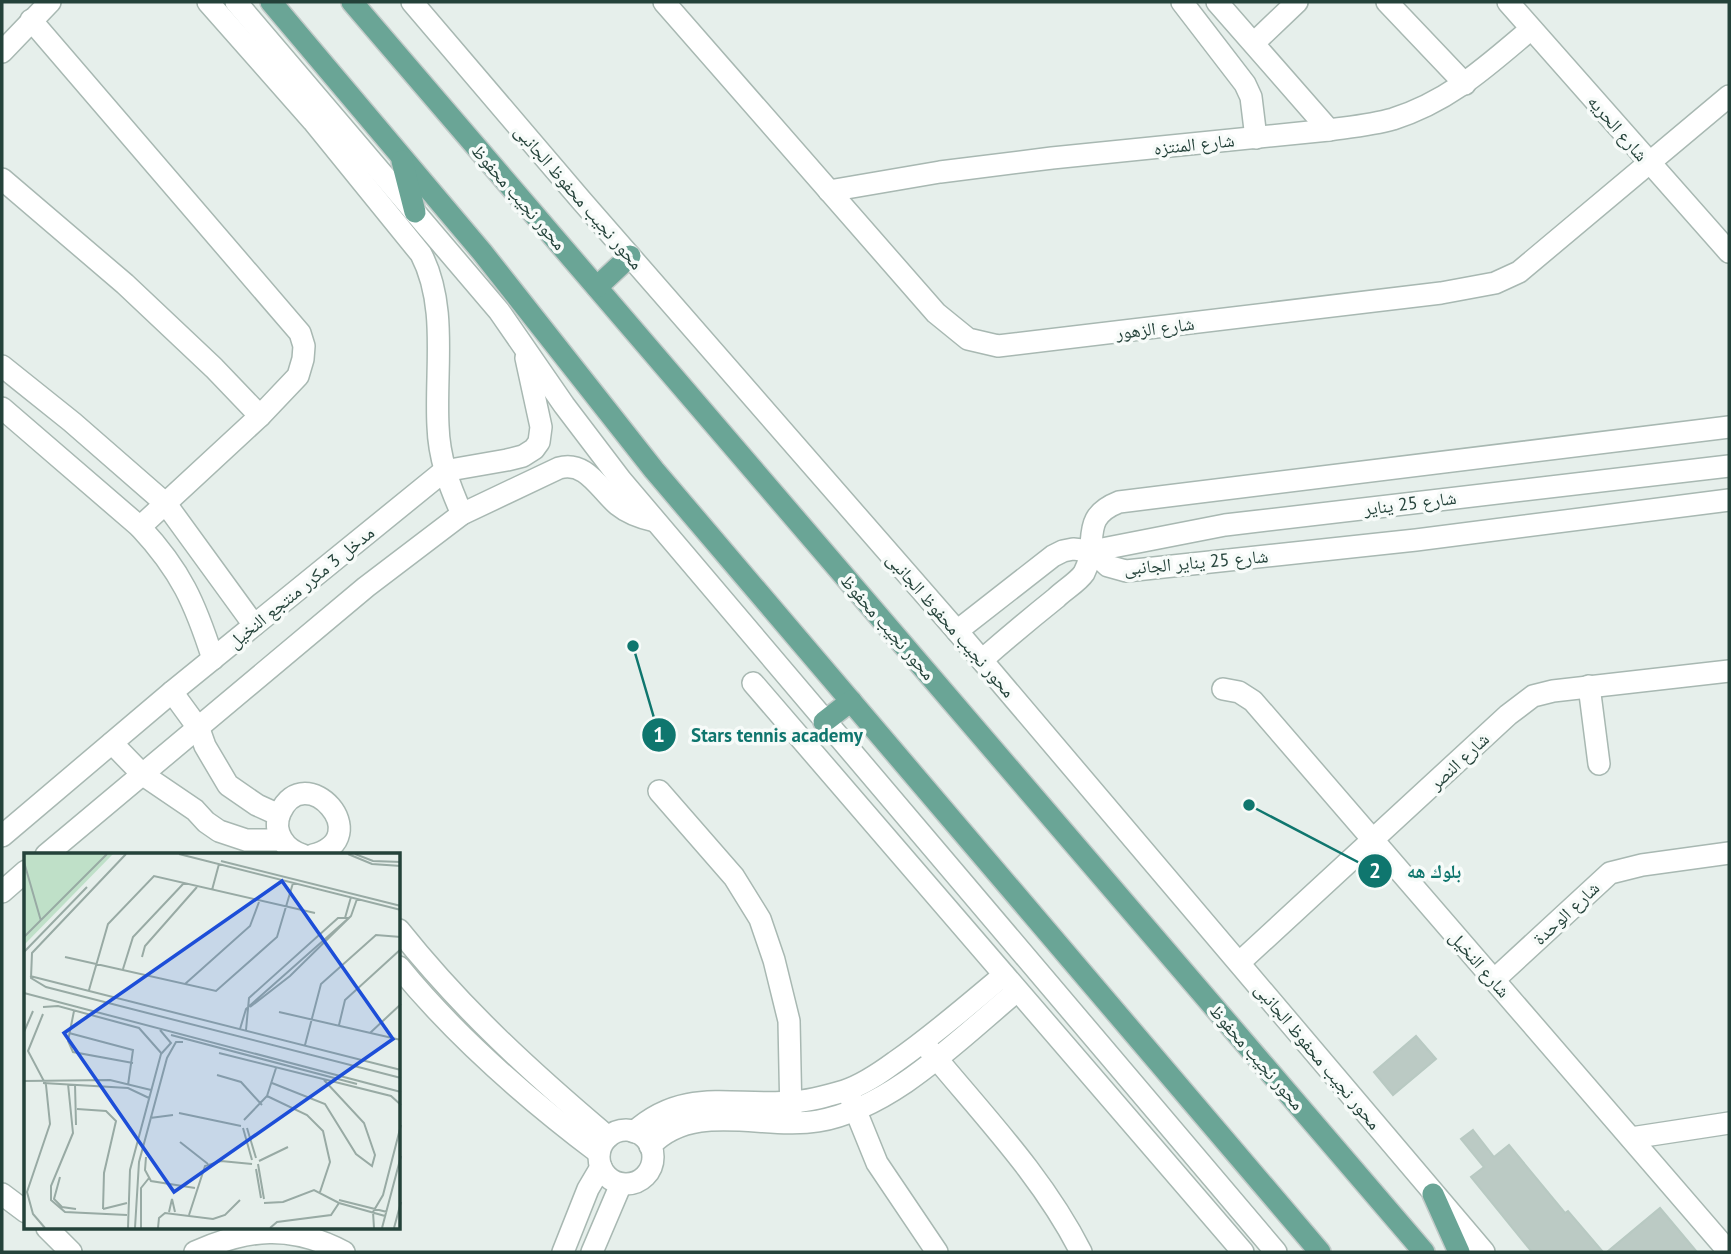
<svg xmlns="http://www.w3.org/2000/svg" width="1731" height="1254" font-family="'PT Sans','Noto Naskh Arabic',sans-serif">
<rect width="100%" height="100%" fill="#e6efeb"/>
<g fill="#bbcac4" stroke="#b8c9c2" stroke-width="2">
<path d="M 1416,1036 L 1436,1059 L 1393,1095 L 1374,1072 Z"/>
<path d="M 1473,1130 L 1494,1157 L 1509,1145 L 1565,1213 L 1568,1211 L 1603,1252 L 1532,1252 L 1471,1177 L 1484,1167 L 1461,1139 Z"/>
<path d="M 1660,1208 L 1697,1252 L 1607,1252 Z"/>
</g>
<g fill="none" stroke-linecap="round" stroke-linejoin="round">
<g stroke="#a8b8b2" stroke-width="24">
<g id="minor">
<path d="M 208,2 L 313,121 L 421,254 C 448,306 435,369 438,426 C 439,458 449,485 462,514"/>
<path d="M 236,2 L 499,311 L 564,405 L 621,480 L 1276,1252"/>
<path d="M 412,2 L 581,200 L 957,631 L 1484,1252"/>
<path d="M 664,2 L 936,313 L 968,339 L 998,346 L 1441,293 L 1495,283 L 1519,272 L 1729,96"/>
<path d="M 1182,2 L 1245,84 L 1251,97 L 1256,138"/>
<path d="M 1217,2 L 1329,130"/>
<path d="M 1387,2 L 1465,84"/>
<path d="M 1508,2 L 1729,252"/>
<path d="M 31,20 L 300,333 L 304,346 L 303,359 L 298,376 L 260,416 L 140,527"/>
<path d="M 1254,43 L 1297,2"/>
<path d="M 2,52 L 50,2"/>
<path d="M 2,179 L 125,284 L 214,368 L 260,416"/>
<path d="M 829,191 L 940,172 L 1052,158 L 1329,130 C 1350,127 1372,125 1393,119 C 1450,101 1487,66 1531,29"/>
<path d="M 2,366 L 72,422 L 166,504 L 254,625"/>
<path d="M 2,408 L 140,527 C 181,571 195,603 213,659"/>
<path d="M 1092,551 L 1108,566 L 1126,571 L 1416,540 L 1729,500"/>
<path d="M 957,631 L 1053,556 L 1063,551 L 1073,549 L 1092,551 L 1225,525 L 1729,466"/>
<path d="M 982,660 C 1006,639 1031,618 1056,598 C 1064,590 1078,582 1084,573 C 1100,543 1078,518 1119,502 L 1729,427"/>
<path d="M 753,683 L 1243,1252"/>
<path d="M 1589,686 L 1599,764"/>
<path d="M 1223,689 L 1239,692 L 1253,701 L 1729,1252"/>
<path d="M 172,692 L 199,729 L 205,746 L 228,785 L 257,805 L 279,815"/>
<path d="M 112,743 L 142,774 L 195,810 L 206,822 L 219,831 L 246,840 L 281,840"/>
<path d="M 659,791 L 734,877 L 760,919 L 774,960 L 789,1021 L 791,1117"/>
<path d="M 2,836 L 172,692 L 444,471 L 507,460 L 523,456 L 534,449 L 539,442 L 541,427 L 526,358"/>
<path d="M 46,855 L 366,587 L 462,514 L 559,468 C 586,460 600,490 618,505 C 629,514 641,518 655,521"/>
<path d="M 303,855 C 285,850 272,832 280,813 C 305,757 378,838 313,855"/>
<path d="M 2,892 L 26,871"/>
<path d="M 399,930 C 462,1009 531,1072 608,1137"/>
<path d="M 1240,962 L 1508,715 L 1533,696 L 1553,691 L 1729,671"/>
<path d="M 399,967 C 457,1038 526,1098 599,1153"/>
<path d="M 1495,979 L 1610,873 L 1642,865 L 1729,853"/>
<path d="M 927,1047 C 981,1113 1042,1175 1081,1252"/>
<path d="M 851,1099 L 877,1163 L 937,1252"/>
<circle cx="626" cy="1157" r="27"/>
<path d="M 634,1132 C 684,1087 732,1107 792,1102 C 810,1101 827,1096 844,1091 C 863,1085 880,1073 895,1062 C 934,1035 968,1005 1004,975"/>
<path d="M 1631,1138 L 1729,1123"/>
<path d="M 650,1146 C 693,1100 763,1130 818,1121 C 893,1108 960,1038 1017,991"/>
<path d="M 2,1194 L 26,1212"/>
<path d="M 47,1228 L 71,1252"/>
<path d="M 195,1252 C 248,1228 291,1224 344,1252"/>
<path d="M 563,1252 L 588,1189 L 601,1167"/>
<path d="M 592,1252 L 621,1184"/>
</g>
</g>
<g stroke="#c2cac8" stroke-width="24">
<g id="major">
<path d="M 271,2 L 482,252 L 654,470 L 1320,1252"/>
<path d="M 352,2 L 1424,1252"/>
<path d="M 402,161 L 415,212"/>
<path d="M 597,287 L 630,256"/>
<path d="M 824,722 L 851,701"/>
<path d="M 1433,1194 L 1459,1252"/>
</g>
</g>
<use href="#minor" stroke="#fff" stroke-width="21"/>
<use href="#major" stroke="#6aa596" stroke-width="21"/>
</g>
<g text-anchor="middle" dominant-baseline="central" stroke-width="7" stroke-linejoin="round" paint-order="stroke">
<g font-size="18" fill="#24423a" stroke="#f7fbf9">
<text transform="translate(1618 128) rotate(49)">شارع الحريه</text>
<text transform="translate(1194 144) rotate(-6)">شارع المنتزه</text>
<text transform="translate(519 197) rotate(49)">محور نجيب محفوظ</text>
<text transform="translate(579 197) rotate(49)">محور نجيب محفوظ الجانبى</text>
<text transform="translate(1155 328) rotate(-7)">شارع الزهور</text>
<text transform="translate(1410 503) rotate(-7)">شارع 25 يناير</text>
<text transform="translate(1196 562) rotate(-5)">شارع 25 يناير الجانبى</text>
<text transform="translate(301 587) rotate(-39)">مدخل 3 مكرر منتجع النخيل</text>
<text transform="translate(951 625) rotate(49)">محور نجيب محفوظ الجانبى</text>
<text transform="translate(888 627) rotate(49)">محور نجيب محفوظ</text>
<text transform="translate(1459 761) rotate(-43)">شارع النصر</text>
<text transform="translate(1566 913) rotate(-43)">شارع الوحدة</text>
<text transform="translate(1480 964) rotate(49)">شارع النخيل</text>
<text transform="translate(1318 1056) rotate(50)">محور نجيب محفوظ الجانبى</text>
<text transform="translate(1257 1057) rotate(49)">محور نجيب محفوظ</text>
</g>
</g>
<g transform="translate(24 853)">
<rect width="376" height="376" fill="#e6efeb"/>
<path d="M 0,1 L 89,1 L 0,92 Z" fill="#bfe0c8"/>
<path fill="none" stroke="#98aaa4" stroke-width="2" d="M 102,1 L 8,100 L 7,125 L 22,134 L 377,225M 155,1 L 377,57M 324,1 L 348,11 L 377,13M 331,1 L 349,8 L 377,9M 197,8 L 377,53M 0,9 L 17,68M 188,37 L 195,11M 321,65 L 327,44M 0,84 L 83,1M 0,99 L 63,34M 41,104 L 192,138 L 253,84 L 269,30M 118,104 L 121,93 L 173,34M 99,116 L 109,84 L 160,30M 6,123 L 377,217M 161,131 L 226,73 L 235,49M 65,137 L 84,71 L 130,23 L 291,60M 0,140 L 377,239M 19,154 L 34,153 L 115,175 L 138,201M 50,158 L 44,188 L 49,199 L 109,210M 255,159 L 377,187M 19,161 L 4,198 L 22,232 L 26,271 L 3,339 L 9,361 L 21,375M 315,172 L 321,147 L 377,96M 216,176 L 222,156 L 327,63 L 333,46M 222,177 L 225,145 L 314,65 L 325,65 L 266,123 L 226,154M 0,179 L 9,158M 45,180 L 109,197 L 104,232M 346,180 L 377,151M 147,182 L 333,231M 281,192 L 297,131 L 352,82 L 377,84M 195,200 L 367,243 L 377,252M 193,222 L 217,229 L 238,252M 0,228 L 86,227 L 127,237M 19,230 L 104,235 L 125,245M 248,230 L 301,251 L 332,301 L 348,313 L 351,302 L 340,270 L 300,227M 44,231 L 49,280 L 27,333 L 27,347 L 41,359 L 103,362M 51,231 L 52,272M 243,243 L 283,262 L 299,278 L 306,309 L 296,339M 53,256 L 82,258 L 92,268 L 80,320 L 79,356M 155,260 L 217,273M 126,265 L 149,262M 220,267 L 243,243 L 252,215M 219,275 L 228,307M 223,275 L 232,305M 156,289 L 184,311M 122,304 L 121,317 L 127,328 L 171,335M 235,308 L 264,294M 234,311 L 240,346M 232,316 L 237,345M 36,324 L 30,346 L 38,354 L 52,356M 315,347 L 363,359M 240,350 L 259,349 L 290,337 L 315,350 L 361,363M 79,356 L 103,350M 145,359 L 148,346 L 151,359M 165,362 L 181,313 L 197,308 L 228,311M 104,375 L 106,317 L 137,201 L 147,190 L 136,177M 111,375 L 115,309 L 143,205 L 152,189 L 159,189M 117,375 L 117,335 L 125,325M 134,375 L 135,365 L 141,360 L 189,366 L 201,362 L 216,347M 246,375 L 253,369 L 307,362 L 315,350M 350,375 L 349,359 L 359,342 L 377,272M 358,375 L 377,303M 370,375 L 377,349"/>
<path fill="#1d4ed8" fill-opacity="0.15" stroke="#1d4ed8" stroke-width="3.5" d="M 258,28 L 369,186 L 150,339 L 40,180 Z"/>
<rect width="376" height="376" fill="none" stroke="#24423a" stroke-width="3.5"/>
</g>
<path fill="none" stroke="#0f766e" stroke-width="2.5" d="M633 646L659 735M1249 805L1375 871"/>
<g fill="#0f766e" stroke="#f7fbf9" stroke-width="2.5">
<circle cx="633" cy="646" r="7"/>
<circle cx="1249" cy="805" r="7"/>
<circle cx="659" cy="735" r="18"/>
<circle cx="1375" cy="871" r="18"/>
</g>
<g font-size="21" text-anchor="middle" font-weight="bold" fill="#fff">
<text x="659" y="742">1</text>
<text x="1375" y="878">2</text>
</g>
<g font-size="19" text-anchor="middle" font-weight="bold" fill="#0f766e" stroke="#f7fbf9" stroke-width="7" stroke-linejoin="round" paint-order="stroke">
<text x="777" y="742">Stars tennis academy</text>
<text x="1434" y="878">بلوك هه</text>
</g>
<rect width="1731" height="1254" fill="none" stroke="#24423a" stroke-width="7"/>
</svg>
